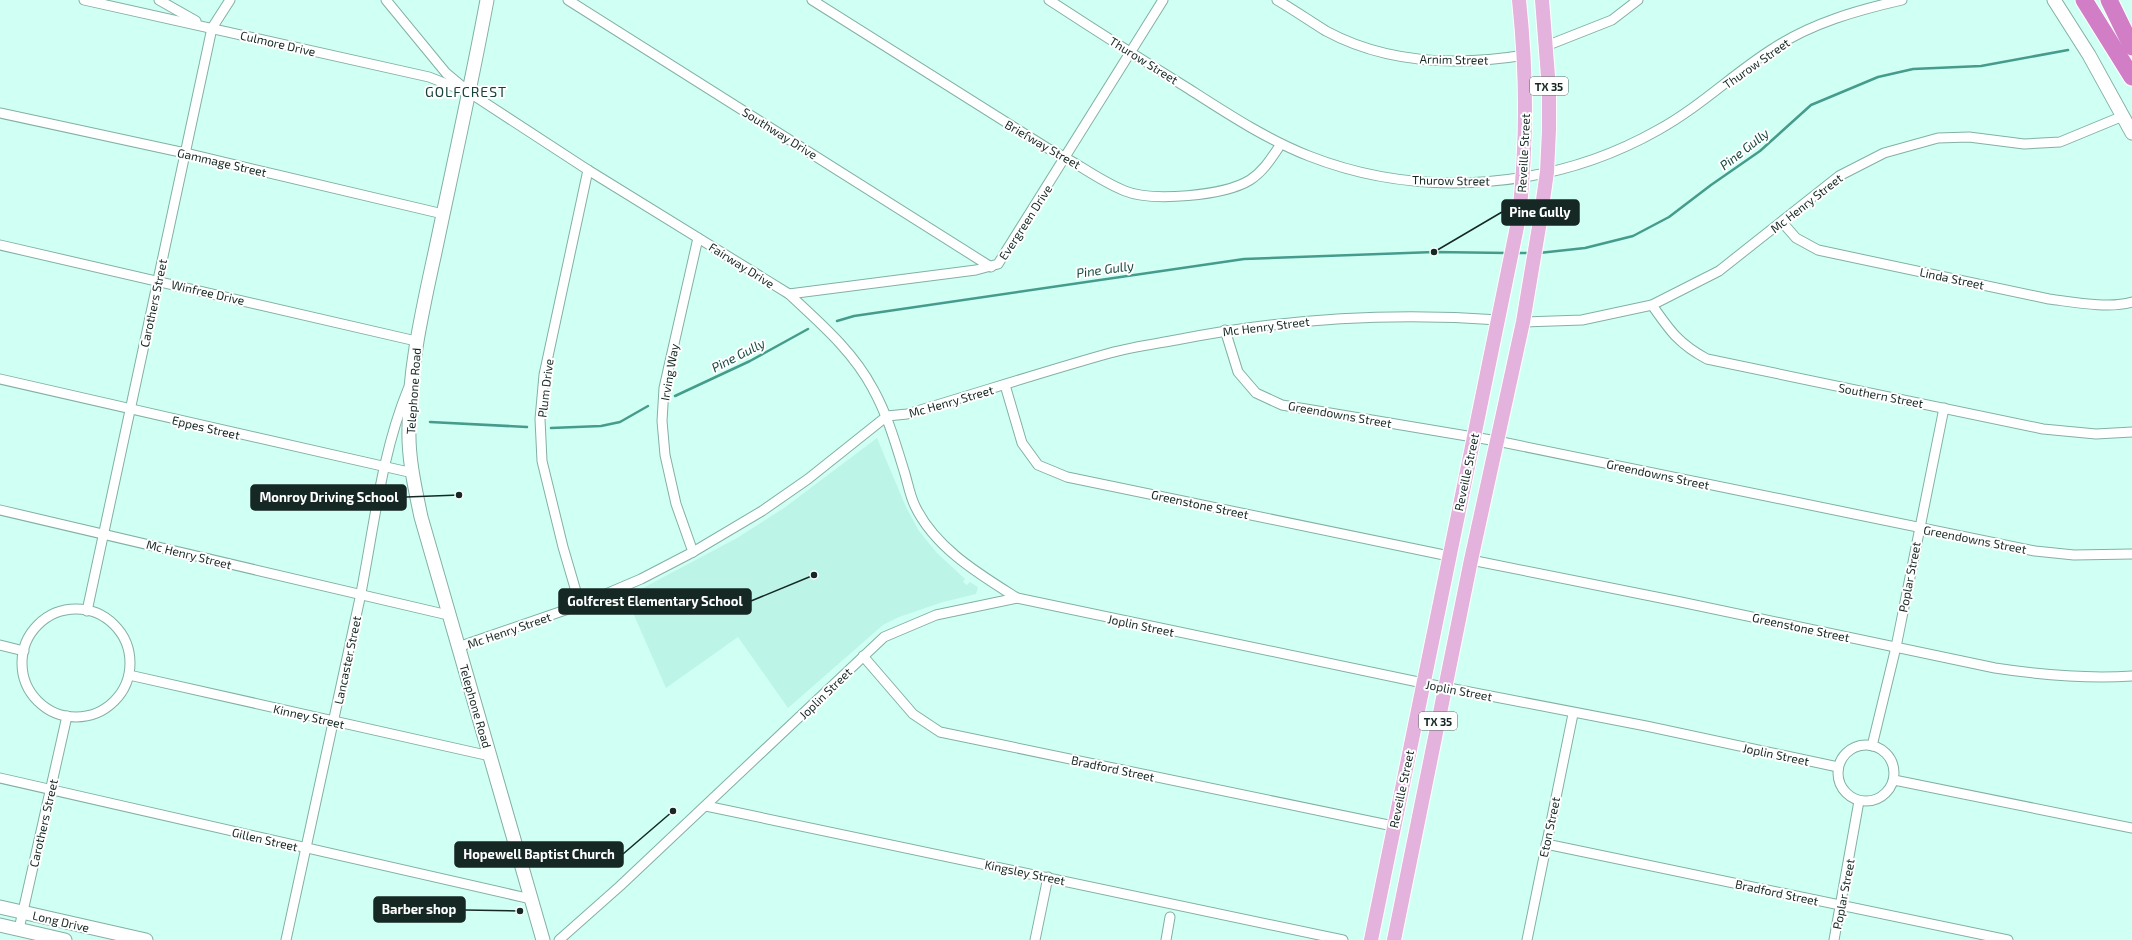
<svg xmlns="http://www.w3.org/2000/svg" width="2132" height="940" font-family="'Exo 2',sans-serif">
<rect width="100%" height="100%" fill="#d0fff4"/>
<path fill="#bcf5e8" d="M 877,438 L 906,507 L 919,531 L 937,553 L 965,579 L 963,582 L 967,585 L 970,582 L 978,587 L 976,594 L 943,602 L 899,617 L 883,625 L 788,708 L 738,637 L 666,688 L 626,597 L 737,538 L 784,508 Z"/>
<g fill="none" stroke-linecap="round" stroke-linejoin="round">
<g stroke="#469c8c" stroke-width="2.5">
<path d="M 1517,253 L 1530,253"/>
<path d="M 1539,253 L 1585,248 L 1633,236 L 1669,217 L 1711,185 L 1760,151 L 1811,105 L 1878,77 L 1913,69 L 1981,66 L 2068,50"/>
<path d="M 837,321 L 854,316 L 1244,259 L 1434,252 L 1508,253"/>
<path d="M 675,396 L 750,361 L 808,329"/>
<path d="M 430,422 L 527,427"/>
<path d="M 551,428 L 601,426 L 620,422 L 648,406"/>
</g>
<g stroke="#83b0a5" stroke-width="11">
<g id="minor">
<path d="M 84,0 L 429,77 L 462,90"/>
<path d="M 159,0 L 196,21"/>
<path d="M 386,0 L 446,73 L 470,93 L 588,170 L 789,294 C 820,323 853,351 873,389 C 888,416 896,445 905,474 C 908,484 910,496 915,506 C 935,548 979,574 1017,598"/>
<path d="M 568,0 L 991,267"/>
<path d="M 812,0 L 1047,148 C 1074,160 1097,180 1125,191 C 1152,202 1224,196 1250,180 C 1264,171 1272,157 1281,144"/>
<path d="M 1049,0 C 1095,30 1142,60 1189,89 C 1228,114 1266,139 1309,156 C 1421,200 1554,189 1658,130 C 1700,107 1734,73 1774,48 C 1812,23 1858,10 1902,0"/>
<path d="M 1277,0 C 1294,10 1310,21 1326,31 C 1387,64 1458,66 1525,55"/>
<path d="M 1546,46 L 1612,20 L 1638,0"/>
<path d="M 0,113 L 185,153 L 443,214"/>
<path d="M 1782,222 L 1796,238 L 1818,250 L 2049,299 C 2073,302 2109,309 2132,302"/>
<path d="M 0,245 L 416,341"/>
<path d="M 789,294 L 976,270 L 998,264 L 1163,0"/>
<path d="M 1652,305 C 1670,331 1679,344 1707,359 L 2043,429 L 2096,434 L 2132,432"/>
<path d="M 1523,322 L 1582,320 L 1652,305 L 1719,271 L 1839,176 L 1884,153 L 1938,138 L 1969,137 L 2024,144 L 2060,142 L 2123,116"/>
<path d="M 1225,330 L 1238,372 L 1256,393 L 1282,405 L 1497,441 L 2035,551 L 2074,555 L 2132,554"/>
<path d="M 0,379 L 413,473"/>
<path d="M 1005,385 L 1022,443 L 1038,465 L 1067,477 L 1449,556"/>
<path d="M 0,510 L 448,615"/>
<path d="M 693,552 L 676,504 L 665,455 L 662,421 L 664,388 L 698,238"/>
<path d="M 1471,560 L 1676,601 L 1995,668 C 2041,675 2086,679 2132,676"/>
<path d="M 580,605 L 563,547 L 542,461 L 540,419 L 544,375 L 588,170"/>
<circle cx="76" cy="663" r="54"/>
<path d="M 87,611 L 212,28 L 230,0"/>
<path d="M 0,645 L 24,651"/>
<path d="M 458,647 L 580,605 L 641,579 L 693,552 L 762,511 L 808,479 L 887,416 L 907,414 C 975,394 1042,372 1110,353 C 1132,347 1154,344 1176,340 C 1282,319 1390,312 1499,320"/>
<path d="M 863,656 L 913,714 L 940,732 L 1393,826"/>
<path d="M 129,675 L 490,756"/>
<circle cx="1866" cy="773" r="28"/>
<path d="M 1872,746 L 1896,647 L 1944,408"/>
<path d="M 0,778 L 531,899"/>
<path d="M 1894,780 L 2132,828"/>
<path d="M 706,806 L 1343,940"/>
<path d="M 1546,844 L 2008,940"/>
<path d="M 19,929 L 67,716"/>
<path d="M 286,940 C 310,826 336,712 360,598 C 374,528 381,455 408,389"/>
<path d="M 559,940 L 620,886 L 884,637 L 936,615 L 1017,598 L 1423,683 L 1646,726 L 1838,767"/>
<path d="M 1035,940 L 1048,877"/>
<path d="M 1166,940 L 1170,917"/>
<path d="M 1527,940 L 1573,714"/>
<path d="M 1834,940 L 1859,801"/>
</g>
</g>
<g stroke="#83b0a5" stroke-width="15">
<g id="secondary">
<path d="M 487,0 C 472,81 454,162 437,243 C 424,304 409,365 409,428 C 408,458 415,488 421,517 L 543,940"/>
<path d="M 2054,0 L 2089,55 L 2132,133"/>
<path d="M 0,907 L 146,940"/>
<path d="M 0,925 L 65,940"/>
</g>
</g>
<g stroke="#fff" stroke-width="16">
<g id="primary">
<path d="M 1371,940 L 1519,217 C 1527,141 1527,75 1519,0"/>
<path d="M 1394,940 L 1471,560 L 1523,322 L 1540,221 L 1547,172 L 1549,130 L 1549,89 L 1542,0"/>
</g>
</g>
<g stroke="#fff" stroke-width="19">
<g id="motorway">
<path d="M 2084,0 L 2132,77"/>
<path d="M 2109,0 L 2132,47"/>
</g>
</g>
<use href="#minor" stroke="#fff" stroke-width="9"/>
<use href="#secondary" stroke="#fff" stroke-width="13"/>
<use href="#primary" stroke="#e3b2dd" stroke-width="14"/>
<use href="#motorway" stroke="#d17ec7" stroke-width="17"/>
</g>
<g text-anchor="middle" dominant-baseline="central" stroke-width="4" stroke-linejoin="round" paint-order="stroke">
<g fill="#fff" stroke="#5c6866" stroke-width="1">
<rect x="1530" y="77" width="38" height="18" rx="3"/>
<rect x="1419" y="712" width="38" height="18" rx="3"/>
</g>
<g font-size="11" font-weight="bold" fill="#162824">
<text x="1549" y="86">TX 35</text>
<text x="1438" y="721">TX 35</text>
</g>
<g font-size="12" fill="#162824" stroke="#fff">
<text transform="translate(278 43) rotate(13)">Culmore Drive</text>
<text transform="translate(1454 59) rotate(1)">Arnim Street</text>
<text transform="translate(1144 60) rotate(32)">Thurow Street</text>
<text transform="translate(1756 63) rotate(-35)">Thurow Street</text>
<text transform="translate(780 133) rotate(32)">Southway Drive</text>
<text transform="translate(1043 144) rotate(30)">Briefway Street</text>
<text transform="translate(1523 153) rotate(-87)">Reveille Street</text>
<text transform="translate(222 162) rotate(13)">Gammage Street</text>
<text transform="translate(1451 180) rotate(1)">Thurow Street</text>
<text transform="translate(1806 203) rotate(-38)">Mc Henry Street</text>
<text transform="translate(1025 222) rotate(-57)">Evergreen Drive</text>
<text transform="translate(742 265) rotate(32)">Fairway Drive</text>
<text transform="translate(1952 278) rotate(12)">Linda Street</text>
<text transform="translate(208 292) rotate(13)">Winfree Drive</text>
<text transform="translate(153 303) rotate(-78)">Carothers Street</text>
<text transform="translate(1266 326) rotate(-7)">Mc Henry Street</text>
<text transform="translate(669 372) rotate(-80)">Irving Way</text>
<text transform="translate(545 388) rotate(-83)">Plum Drive</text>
<text transform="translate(413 391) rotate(-86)">Telephone Road</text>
<text transform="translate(1881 395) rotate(11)">Southern Street</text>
<text transform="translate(951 401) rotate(-16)">Mc Henry Street</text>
<text transform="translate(1340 414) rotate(10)">Greendowns Street</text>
<text transform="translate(206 427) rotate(13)">Eppes Street</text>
<text transform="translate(1466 472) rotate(-78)">Reveille Street</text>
<text transform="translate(1658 474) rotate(12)">Greendowns Street</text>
<text transform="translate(1200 504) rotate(12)">Greenstone Street</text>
<text transform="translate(1975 539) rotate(11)">Greendowns Street</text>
<text transform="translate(189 554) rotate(14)">Mc Henry Street</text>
<text transform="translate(1909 577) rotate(-79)">Poplar Street</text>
<text transform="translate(1141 625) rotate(12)">Joplin Street</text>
<text transform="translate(1801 627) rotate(12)">Greenstone Street</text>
<text transform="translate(509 630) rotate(-19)">Mc Henry Street</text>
<text transform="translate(347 660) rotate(-78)">Lancaster Street</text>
<text transform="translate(1459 690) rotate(11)">Joplin Street</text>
<text transform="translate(825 693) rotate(-44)">Joplin Street</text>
<text transform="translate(476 706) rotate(74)">Telephone Road</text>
<text transform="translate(309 716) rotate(13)">Kinney Street</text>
<text transform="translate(1776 754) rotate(12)">Joplin Street</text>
<text transform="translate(1113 768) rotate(12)">Bradford Street</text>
<text transform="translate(1401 789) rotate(-78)">Reveille Street</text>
<text transform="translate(43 823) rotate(-77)">Carothers Street</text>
<text transform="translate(1549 827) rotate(-78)">Eton Street</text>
<text transform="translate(265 839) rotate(13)">Gillen Street</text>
<text transform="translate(1025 872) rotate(12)">Kingsley Street</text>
<text transform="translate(1777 892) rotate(12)">Bradford Street</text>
<text transform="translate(1843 894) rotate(-79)">Poplar Street</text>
<text transform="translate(61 921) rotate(13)">Long Drive</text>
</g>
<g font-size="13" font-style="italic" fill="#194b42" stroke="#fff">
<text transform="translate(1744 149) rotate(-38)">Pine Gully</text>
<text transform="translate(1105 269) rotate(-8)">Pine Gully</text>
<text transform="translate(738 355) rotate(-27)">Pine Gully</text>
</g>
<g font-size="14" letter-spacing="1" fill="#164139" stroke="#fff">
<text x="466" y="91">GOLFCREST</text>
</g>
</g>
<path fill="none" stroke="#162824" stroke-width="1.5" d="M1434 252L1502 212M459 495L406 497M814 575L751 601M673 811L623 854M520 911L465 910"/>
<g fill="#162824" stroke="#fff" stroke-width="1.5">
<circle cx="1434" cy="252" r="4"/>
<circle cx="459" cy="495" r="4"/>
<circle cx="814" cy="575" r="4"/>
<circle cx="673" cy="811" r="4"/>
<circle cx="520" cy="911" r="4"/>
</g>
<g fill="#162824" stroke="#162824" stroke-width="1.5">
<rect x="1502" y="200" width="77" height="25" rx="4"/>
<rect x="251" y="485" width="155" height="25" rx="4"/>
<rect x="559" y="589" width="192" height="25" rx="4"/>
<rect x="455" y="842" width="168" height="25" rx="4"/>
<rect x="374" y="897" width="91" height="25" rx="4"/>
</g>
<g font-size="13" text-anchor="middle" font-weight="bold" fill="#fff">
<text x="1540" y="217">Pine Gully</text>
<text x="329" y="502">Monroy Driving School</text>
<text x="655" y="606">Golfcrest Elementary School</text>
<text x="539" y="859">Hopewell Baptist Church</text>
<text x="419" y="914">Barber shop</text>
</g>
</svg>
